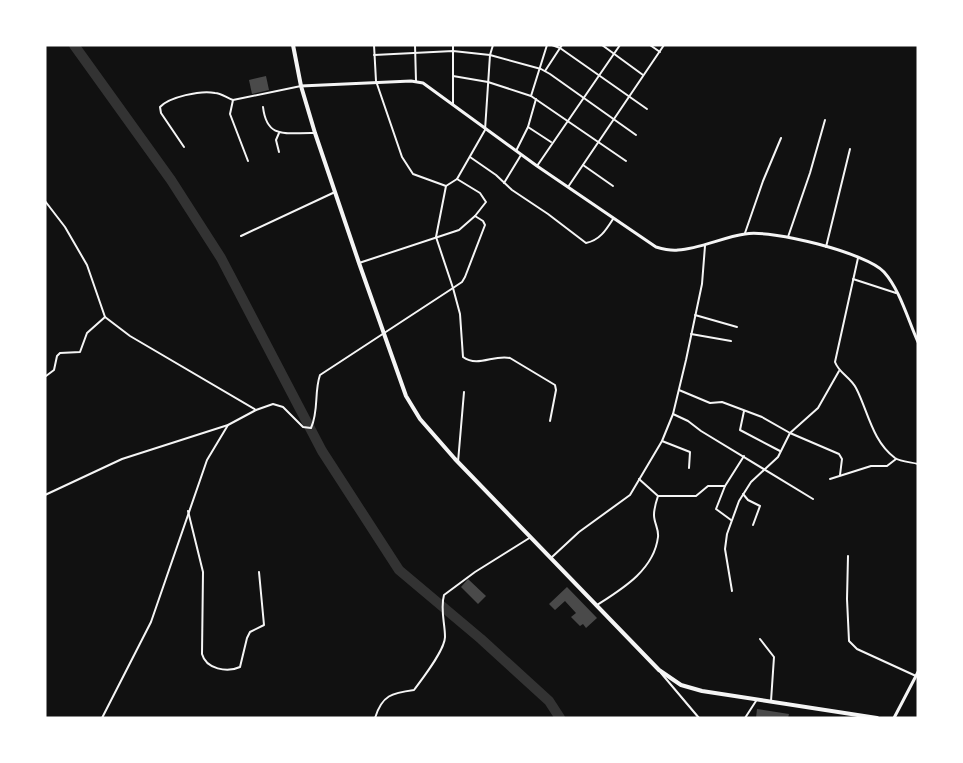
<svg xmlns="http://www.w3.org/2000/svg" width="963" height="763" font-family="'Work Sans',sans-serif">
<rect width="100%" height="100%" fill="#111"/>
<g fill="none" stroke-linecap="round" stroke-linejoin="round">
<path stroke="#333" stroke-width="10" d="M 74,45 L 171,180 L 221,258 L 322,451 L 399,570 L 481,639 L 549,701 L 560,718"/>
</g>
<g fill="#4a4a4a">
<path d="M 266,76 L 269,90 L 252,94 L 249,80 Z"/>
<path d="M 468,579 L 486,596 L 478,604 L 461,587 Z"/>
<path d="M 567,587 L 597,618 L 586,628 L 583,624 L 580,626 L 571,617 L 576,613 L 565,601 L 555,610 L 549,604 Z"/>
<path d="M 757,709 L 789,714 L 788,718 L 756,718 Z"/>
</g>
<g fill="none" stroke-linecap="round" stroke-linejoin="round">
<g stroke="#f5f5f5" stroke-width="2">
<path d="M 374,45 L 376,81 L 402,157 L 413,174 L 446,186 L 457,179 L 485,130 L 490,55 L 493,45"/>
<path d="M 415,45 L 416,81"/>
<path d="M 453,45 L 453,105"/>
<path d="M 552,45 L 560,48 L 647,109"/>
<path d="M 602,45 L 643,75"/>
<path d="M 650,45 L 660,52"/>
<path d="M 374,55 L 453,51 L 490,55 L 541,69 L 550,74 L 636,135"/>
<path d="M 545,71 L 562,45"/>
<path d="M 453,76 L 488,82 L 531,96 L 626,161"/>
<path d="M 531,96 L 547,45"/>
<path d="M 263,107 C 267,141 288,132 315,133"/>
<path d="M 528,127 L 551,142"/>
<path d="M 184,147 L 161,113 L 160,107 C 169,97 201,90 215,93 C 221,93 227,98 233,100"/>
<path d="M 516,151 L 528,127 L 536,99"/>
<path d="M 279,152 L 276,140 L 279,133"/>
<path d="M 470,157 L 496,175 L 512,190 L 548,214 L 586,243 C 600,240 606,230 613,219"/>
<path d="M 248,161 L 230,114 L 233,100 L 301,86"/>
<path d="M 583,165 L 613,186"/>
<path d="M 537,166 L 620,45"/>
<path d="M 504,183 L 521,155"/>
<path d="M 568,187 L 664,45"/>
<path d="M 45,201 L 65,227 L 87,265 L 105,317 L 130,336 L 256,410"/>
<path d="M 475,216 L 483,221 L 485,225 L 465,277 L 462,282 L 453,288 L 460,314 L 463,357 C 478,368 494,354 510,358 L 555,385 L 556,390 L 550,421"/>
<path d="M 745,233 L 763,181 L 781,138"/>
<path d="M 241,236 L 335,192"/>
<path d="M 788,237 L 810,173 L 825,120"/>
<path d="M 826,247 L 850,149"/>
<path d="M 858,258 L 835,362 C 839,373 850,377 856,388 C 868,411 872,441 895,458 C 901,462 911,462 918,464"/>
<path d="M 359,263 L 459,230 L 475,216 L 486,202 L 480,193 L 457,179"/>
<path d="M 853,279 L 896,293"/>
<path d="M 695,315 L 737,327"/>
<path d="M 691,334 L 731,341"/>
<path d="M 46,376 L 54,370 L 57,356 L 60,353 L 80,352 L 87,333 L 105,317"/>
<path d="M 679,390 L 710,403 L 722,402 L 762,417 L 790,433 L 839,454 L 842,459 L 840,475"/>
<path d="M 744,411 L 740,430 L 780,451"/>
<path d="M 673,414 L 688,421 L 701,431 L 813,499"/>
<path d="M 662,441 L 690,452 L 689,468"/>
<path d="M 458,462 L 464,392"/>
<path d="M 639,479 L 658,496 L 696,496 L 708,486 L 725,486 L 744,456"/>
<path d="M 830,479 L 871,466 L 887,466 L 896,459"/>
<path d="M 725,486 L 716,509 L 731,520"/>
<path d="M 743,494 L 748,500 L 760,506 L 753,525"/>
<path d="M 45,495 L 122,459 L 228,425 L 256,410 L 273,404 L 283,407 L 303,427 L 311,428 C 319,411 314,392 320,375 L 453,288 L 436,237 L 446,186"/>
<path d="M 918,498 L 918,500"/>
<path d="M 188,511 L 203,572 L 202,654 C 206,669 227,673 240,667 L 247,638 L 250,632 L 264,625 L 259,572"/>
<path d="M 848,556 L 847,599 L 849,641 L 857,649 L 916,676"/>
<path d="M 552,557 L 579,532 L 630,495 L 662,441 L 673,414 L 686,360 L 702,284 L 705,246"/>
<path d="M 732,591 L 725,549 L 727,534 L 739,501 L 751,482 L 778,457 L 790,433 L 818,408 L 839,371"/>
<path d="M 597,605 C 622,589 654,570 658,537 C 659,529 654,523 654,515 C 654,509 656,502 658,496"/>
<path d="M 760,639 L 774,657 L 771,701"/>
<path d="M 661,673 L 699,718"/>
<path d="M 102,718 L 151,622 L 207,460 L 228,425"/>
<path d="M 375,718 C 382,695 392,693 414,690 C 422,679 445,650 445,637 C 445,623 440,609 444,595 L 475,572 L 531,537"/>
<path d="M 745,718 L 756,701"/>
</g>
<g stroke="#f5f5f5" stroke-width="3">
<path d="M 301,86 L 411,81 L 423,83 L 537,166 L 656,247 C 663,249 671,251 678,250 C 700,249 723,237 745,234 C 771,229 867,253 884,272 C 900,290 908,320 918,342"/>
<path d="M 894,718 L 918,672"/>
</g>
<path stroke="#f5f5f5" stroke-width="4" d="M 293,45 L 301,86 L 315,133 L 359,263 L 406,396 L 420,419 L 455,459 L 659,670 L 681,685 L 702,691 L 877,718"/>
</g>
<rect width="963" height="763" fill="none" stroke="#ffffff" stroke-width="93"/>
</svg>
